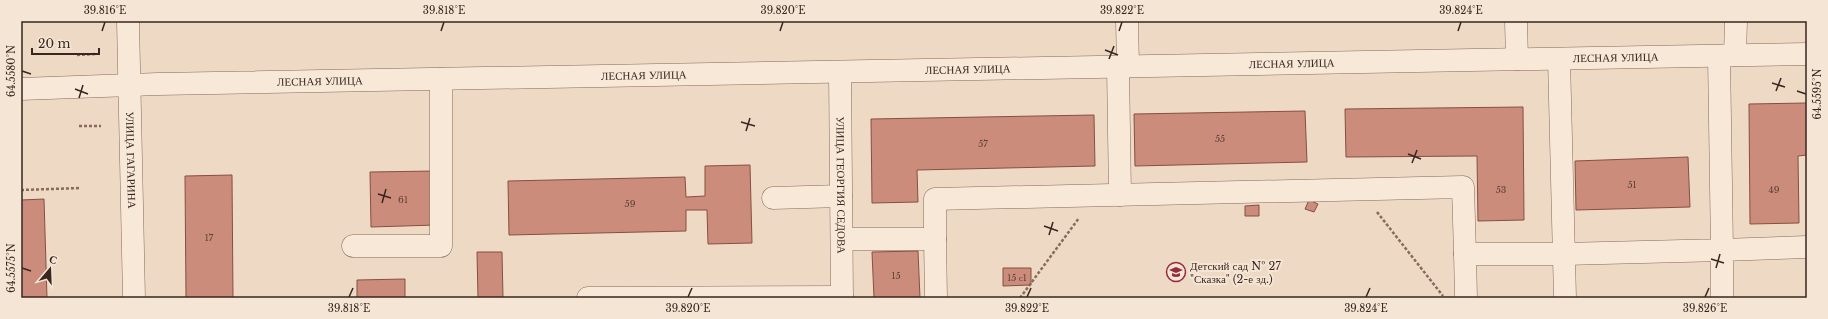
<svg xmlns="http://www.w3.org/2000/svg" width="1828" height="319" font-family="'Libre Baskerville',serif">
<rect width="100%" height="100%" fill="#edd9c4"/>
<g fill="#cb8c7b" stroke="#874f41">
<path d="M 1807,103 L 1807,155 L 1798,156 L 1799,223 L 1750,224 L 1749,104 Z"/>
<path d="M 1523,107 L 1524,220 L 1478,221 L 1477,156 L 1346,157 L 1345,109 Z"/>
<path d="M 1305,111 L 1307,162 L 1135,166 L 1134,114 Z"/>
<path d="M 1094,115 L 1095,166 L 917,170 L 918,202 L 872,203 L 871,119 Z"/>
<path d="M 1688,157 L 1690,207 L 1576,210 L 1575,161 Z"/>
<path d="M 750,165 L 752,243 L 708,244 L 707,210 L 686,210 L 686,231 L 509,235 L 508,181 L 685,177 L 686,197 L 705,196 L 705,166 Z"/>
<path d="M 435,171 L 436,225 L 371,227 L 370,172 Z"/>
<path d="M 232,175 L 233,298 L 186,298 L 185,176 Z"/>
<path d="M 44,199 L 47,298 L 21,298 L 21,200 Z"/>
<path d="M 1309,200 L 1318,204 L 1314,212 L 1305,209 Z"/>
<path d="M 1259,205 L 1259,216 L 1245,216 L 1245,206 Z"/>
<path d="M 918,251 L 920,298 L 874,298 L 872,252 Z"/>
<path d="M 477,252 L 502,252 L 503,298 L 478,298 Z"/>
<path d="M 1003,268 L 1031,268 L 1031,285 L 1003,286 Z"/>
<path d="M 405,279 L 405,298 L 357,298 L 357,280 Z"/>
</g>
<g fill="none" stroke-linecap="round" stroke-linejoin="round">
<g stroke="#886a5b" stroke-width="23">
<g id="minor">
<path id="s1" d="M 128,21 L 134,298"/>
<path d="M 1127,21 L 1128,66"/>
<path d="M 1516,21 L 1517,59"/>
<path d="M 1735,55 L 1736,21"/>
<path d="M 1559,59 L 1565,298"/>
<path d="M 1118,67 L 1120,195"/>
<path id="s2" d="M 840,72 L 842,298"/>
<path id="s3" d="M 21,89 L 158,84 L 1807,54"/>
<path d="M 773,198 L 841,196"/>
<path d="M 842,239 L 935,239 L 936,298"/>
<path d="M 935,239 L 935,199 L 1463,187 L 1465,254 L 1564,254 L 1722,250 L 1719,56"/>
<path d="M 353,246 L 441,246 L 441,79"/>
<path d="M 1465,254 L 1466,298"/>
<path d="M 588,298 L 842,297"/>
<path d="M 1722,298 L 1722,250 L 1807,247"/>
</g>
</g>
<g stroke="#886a5b" stroke-width="2.5" stroke-dasharray="3 2" stroke-linecap="butt">
<path d="M 77,55 L 97,54"/>
<path d="M 79,126 L 101,126"/>
<path d="M 21,190 L 81,188"/>
<path d="M 1377,212 L 1443,296"/>
<path d="M 1020,298 L 1079,218"/>
</g>
<use href="#minor" stroke="#f8e8d8" stroke-width="22"/>
</g>
<path fill="none" stroke="#38261f" stroke-width="1.5" d="M 102,31 L 105,22M 441,31 L 444,22M 780,31 L 783,22M 1119,31 L 1122,22M 1458,31 L 1461,22M 1105,50 L 1118,55M 1109,59 L 1114,46M 22,71 L 31,74M 1772,83 L 1785,87M 75,89 L 88,94M 1776,91 L 1781,78M 1797,91 L 1806,94M 79,98 L 83,85M 741,122 L 755,126M 746,131 L 750,118M 1408,154 L 1421,159M 1412,163 L 1417,150M 378,194 L 391,198M 382,203 L 386,189M 1044,226 L 1058,231M 1049,235 L 1053,222M 1711,259 L 1724,263M 22,268 L 31,271M 1716,268 L 1720,254M 349,297 L 353,288M 688,297 L 692,288M 1027,297 L 1031,288M 1366,297 L 1370,288M 1705,297 L 1709,288"/>
<defs>
<g id="school-ring" transform="scale(1)"><circle r="9.5" fill="#f5e5d4" stroke="#962c42" stroke-width="1.5"/><path d="M0-5L7-2L0 1L-7-2ZM-4 1L0 2.5L4 1V4Q0 6-4 4Z" fill="#962c42"/></g>
</defs>
<g fill-rule="evenodd">
<use href="#school-ring" x="1176" y="272"/>
</g>
<g text-anchor="middle" dominant-baseline="central" stroke-width="4" stroke-linejoin="round" paint-order="stroke">
<g font-size="9" fill="#5d4036">
<text x="1220" y="138">55</text>
<text x="983" y="143">57</text>
<text x="1632" y="184">51</text>
<text x="1501" y="189">53</text>
<text x="1774" y="189">49</text>
<text x="403" y="199">61</text>
<text x="630" y="203">59</text>
<text x="209" y="237">17</text>
<text x="896" y="275">15</text>
<text x="1017" y="277">15 с1</text>
</g>
<g font-size="11" fill="#38261f" stroke="#f5e5d4">
<text stroke="none"><textPath href="#s3" startOffset="1595">ЛЕСНАЯ УЛИЦА</textPath></text>
<text stroke="none"><textPath href="#s3" startOffset="1271">ЛЕСНАЯ УЛИЦА</textPath></text>
<text stroke="none"><textPath href="#s3" startOffset="947">ЛЕСНАЯ УЛИЦА</textPath></text>
<text stroke="none"><textPath href="#s3" startOffset="623">ЛЕСНАЯ УЛИЦА</textPath></text>
<text stroke="none"><textPath href="#s3" startOffset="299">ЛЕСНАЯ УЛИЦА</textPath></text>
<text stroke="none"><textPath href="#s1" startOffset="139">УЛИЦА ГАГАРИНА</textPath></text>
<text stroke="none"><textPath href="#s2" startOffset="113">УЛИЦА ГЕОРГИЯ СЕДОВА</textPath></text>
</g>
<g font-size="11" fill="#38261f" stroke="#f5e5d4" text-anchor="start">
<text x="1190" y="266">Детский сад № 27<tspan x="1190" dy="13">"Сказка" (2-е зд.)</tspan></text>
</g>
</g>
<rect width="1828" height="319" fill="none" stroke="#f5e5d4" stroke-width="44"/>
<g transform="translate(50 269) rotate(19)" stroke="#f5e5d4" stroke-width="3" paint-order="stroke">
<path d="M0-3L7 15L0 10L-7 15Z" fill="#38261f"/>
<text y="-6" font-size="11" font-weight="bold" text-anchor="middle" fill="#38261f">С</text>
</g>
<path d="M32 48v6h67v-6" fill="none" stroke="#38261f" stroke-width="2"/>
<text x="38" y="48" font-size="12" fill="#38261f" stroke="#f5e5d4" stroke-width="3" paint-order="stroke">20 m</text>
<rect x="22" y="22" width="1784" height="275" fill="none" stroke="#38261f" stroke-width="1.5"/>
<g font-size="10" text-anchor="middle" fill="#38261f">
<text x="105" y="14">39.816°E</text>
<text x="444" y="14">39.818°E</text>
<text x="783" y="14">39.820°E</text>
<text x="1122" y="14">39.822°E</text>
<text x="1461" y="14">39.824°E</text>
<text transform="translate(11 71) rotate(-90)" y="4">64.5580°N</text>
<text transform="translate(1817 94) rotate(-90)" y="4">64.5595°N</text>
<text transform="translate(11 268) rotate(-90)" y="4">64.5575°N</text>
<text x="349" y="312">39.818°E</text>
<text x="688" y="312">39.820°E</text>
<text x="1027" y="312">39.822°E</text>
<text x="1366" y="312">39.824°E</text>
<text x="1705" y="312">39.826°E</text>
</g>
</svg>
